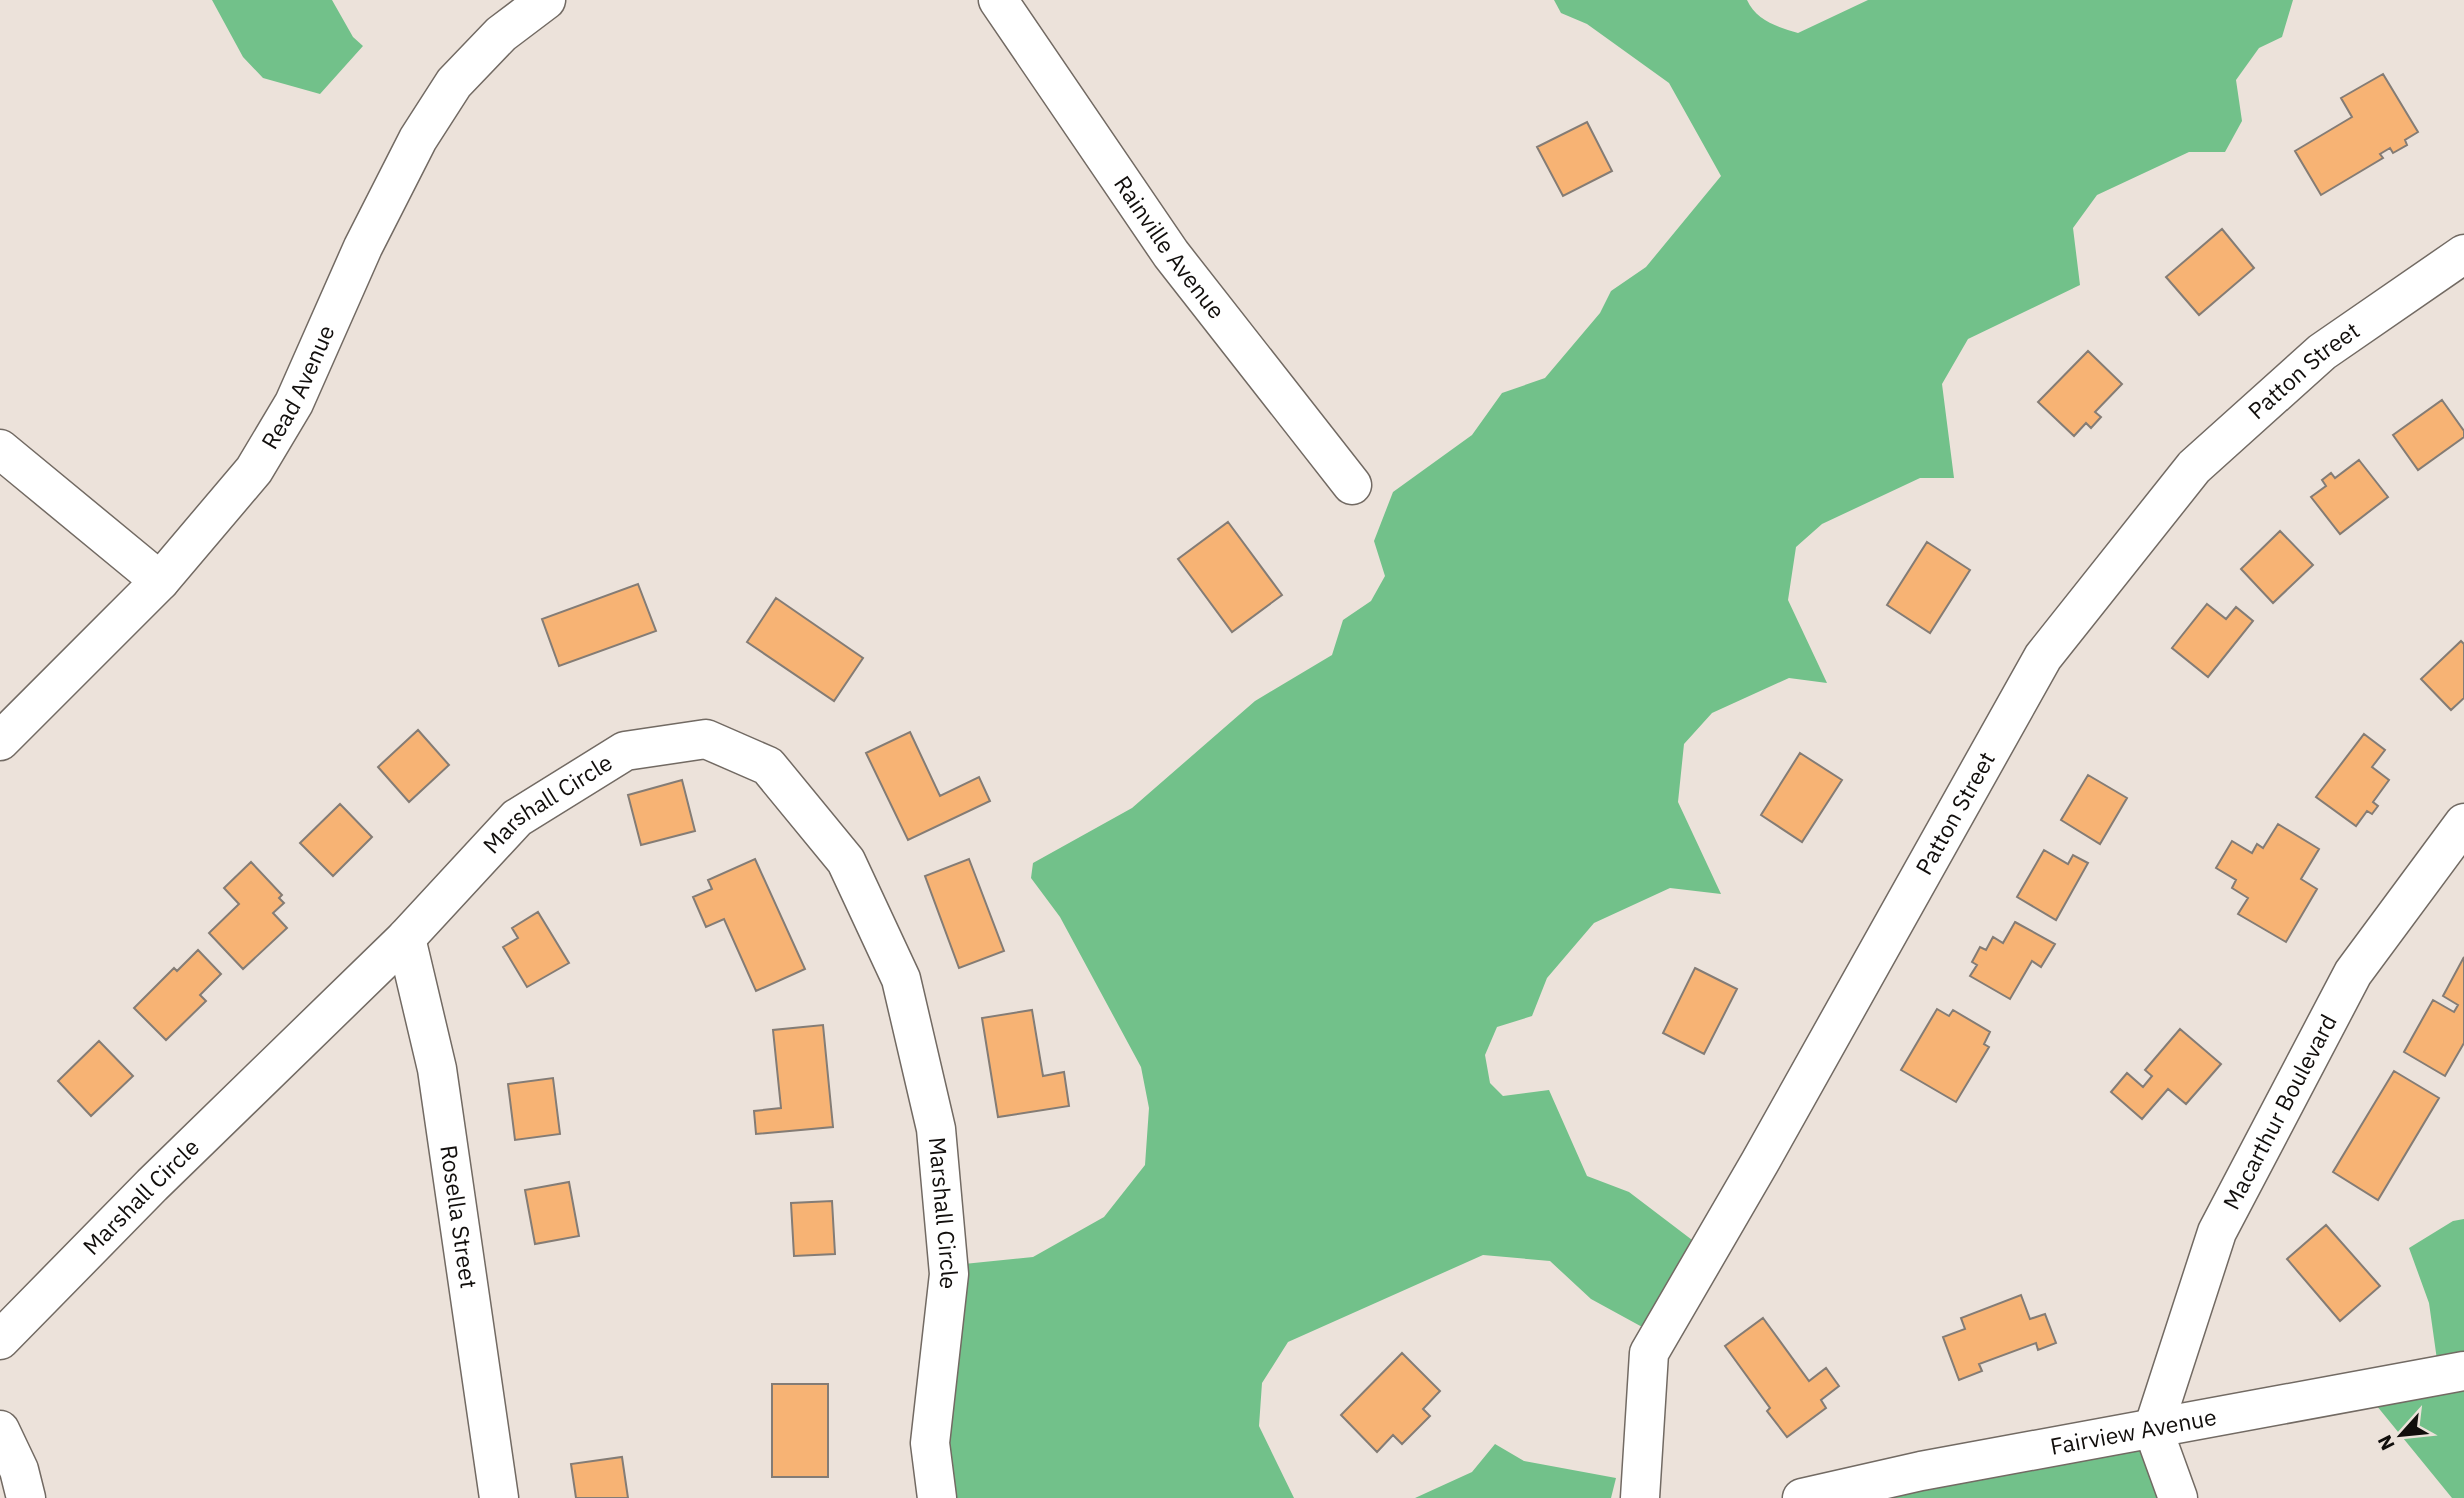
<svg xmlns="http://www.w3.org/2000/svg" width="2464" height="1498" font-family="'IBM Plex Sans',sans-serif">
	<rect width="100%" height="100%" fill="#ece2da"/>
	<!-- forest -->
	<path fill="#72c18a" d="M 212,0 L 332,0 L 353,37 L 363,46 L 320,94 L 263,78 L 243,57 Z
		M 1554,0 L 1747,0 C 1756,20 1777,27 1798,33 L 1868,0 L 2293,0 L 2282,37 L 2259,48 L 2236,80 L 2242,121 L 2225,152 L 2189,152 L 2097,195 L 2073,228 L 2080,285 L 1968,339 L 1942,384 L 1954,478 L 1920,478 L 1822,524 L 1796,547 L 1788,600 L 1827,683 L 1789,678 L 1712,713 L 1684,744 L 1678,802 L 1721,894 L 1670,888 L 1594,923 L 1547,978 L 1532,1016 L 1497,1027 L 1485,1055 L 1490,1083 L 1503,1096 L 1549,1090 L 1587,1176 L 1629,1192 L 1700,1246 L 1655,1334 L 1591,1299 L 1550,1261 L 1483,1255 L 1288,1342 L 1262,1383 L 1259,1426 L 1294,1498 L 932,1498 L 954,1265 L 1033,1257 L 1104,1217 L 1145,1165 L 1149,1108 L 1141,1067 L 1060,917 L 1031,878 L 1033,863 L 1132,808 L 1255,701 L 1332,655 L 1343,620 L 1371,601 L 1385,576 L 1374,541 L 1393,492 L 1472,435 L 1502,393 L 1545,378 L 1600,313 L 1611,291 L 1646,267 L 1721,176 L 1669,83 L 1587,24 L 1561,13 Z
		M 2464,1219 L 2464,1498 L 2452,1498 L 2372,1400 L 2438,1367 L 2429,1303 L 2409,1248 L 2453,1221 Z
		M 2143,1431 L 2163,1498 L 1804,1498 Z
		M 1495,1444 L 1524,1461 L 1616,1478 L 1611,1498 L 1415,1498 L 1472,1472 Z"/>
	<!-- building -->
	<path fill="#f7b374" stroke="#847c75" stroke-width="2" d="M 2383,74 L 2418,132 L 2405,140 L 2407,145 L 2393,153 L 2390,148 L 2380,154 L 2383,158 L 2321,195 L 2295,151 L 2352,117 L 2341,98 Z
		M 1587,122 L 1612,171 L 1563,196 L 1537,147 Z
		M 2222,229 L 2254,268 L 2199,315 L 2166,277 Z
		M 2088,351 L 2122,384 L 2095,412 L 2101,417 L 2091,428 L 2086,423 L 2074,436 L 2038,402 Z
		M 2442,400 L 2464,431 L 2464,437 L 2418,470 L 2393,435 Z
		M 2359,460 L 2388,497 L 2340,534 L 2311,497 L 2326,486 L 2322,480 L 2331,473 L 2335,478 Z
		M 1228,522 L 1282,595 L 1232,632 L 1178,559 Z
		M 2280,531 L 2313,565 L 2273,603 L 2241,569 Z
		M 1927,542 L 1970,570 L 1930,633 L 1887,605 Z
		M 638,584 L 656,631 L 559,666 L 542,619 Z
		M 776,598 L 863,658 L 834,701 L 747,642 Z
		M 2207,604 L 2226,619 L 2236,607 L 2253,621 L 2208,677 L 2172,648 Z
		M 2461,641 L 2464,644 L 2464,698 L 2451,710 L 2421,679 Z
		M 418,730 L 449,765 L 409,802 L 378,767 Z
		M 910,732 L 940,796 L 979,777 L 990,801 L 908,840 L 866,753 Z
		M 2364,734 L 2385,750 L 2372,767 L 2389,780 L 2373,802 L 2378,806 L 2372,814 L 2367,811 L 2356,826 L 2316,797 Z
		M 1800,753 L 1842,780 L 1802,842 L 1761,815 Z
		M 2088,775 L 2127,798 L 2100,844 L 2061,820 Z
		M 682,780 L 695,831 L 641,845 L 628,795 Z
		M 340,804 L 372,837 L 333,876 L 300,843 Z
		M 2278,824 L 2319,849 L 2301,879 L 2317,889 L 2286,942 L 2238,914 L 2248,898 L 2232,888 L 2236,880 L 2216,868 L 2232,841 L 2252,853 L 2257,844 L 2263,848 Z
		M 2044,850 L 2068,864 L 2073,855 L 2088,863 L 2056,920 L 2017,897 Z
		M 755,859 L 805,969 L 756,991 L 724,919 L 706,927 L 693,897 L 712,889 L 708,880 Z
		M 969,859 L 1004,951 L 959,968 L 925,876 Z
		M 251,862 L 282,895 L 279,898 L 284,903 L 273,913 L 287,928 L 243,969 L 209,933 L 239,904 L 224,888 Z
		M 538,912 L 569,963 L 527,987 L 503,947 L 518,938 L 512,928 Z
		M 2015,922 L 2055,944 L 2041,967 L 2032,961 L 2010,999 L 1970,976 L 1977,965 L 1972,962 L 1980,947 L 1986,950 L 1993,937 L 2003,943 Z
		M 198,950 L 221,974 L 200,995 L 206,1001 L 166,1040 L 134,1008 L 174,968 L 177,971 Z
		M 2464,957 L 2464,1043 L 2445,1076 L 2404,1052 L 2433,1000 L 2454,1012 L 2458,1005 L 2443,996 Z
		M 1695,968 L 1737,989 L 1704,1054 L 1663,1033 Z
		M 1937,1009 L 1949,1016 L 1953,1010 L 1990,1032 L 1984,1044 L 1989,1047 L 1956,1102 L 1901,1070 Z
		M 1032,1010 L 1043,1076 L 1064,1072 L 1069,1106 L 998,1117 L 982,1018 Z
		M 823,1025 L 833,1127 L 756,1134 L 754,1111 L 781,1108 L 773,1030 Z
		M 2180,1029 L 2221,1064 L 2186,1104 L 2168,1089 L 2142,1119 L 2111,1092 L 2127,1073 L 2143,1087 L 2152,1076 L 2145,1070 Z
		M 99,1041 L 133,1076 L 91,1116 L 58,1081 Z
		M 2394,1071 L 2439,1098 L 2378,1200 L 2333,1172 Z
		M 553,1078 L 560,1134 L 515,1140 L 508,1084 Z
		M 569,1182 L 579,1236 L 535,1244 L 525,1190 Z
		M 832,1201 L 835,1254 L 794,1256 L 791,1203 Z
		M 2326,1225 L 2380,1286 L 2340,1321 L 2287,1259 Z
		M 2021,1295 L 2030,1319 L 2045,1314 L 2056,1343 L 2038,1350 L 2036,1343 L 1979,1364 L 1982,1371 L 1959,1380 L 1943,1337 L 1965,1329 L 1961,1318 Z
		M 1763,1318 L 1809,1381 L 1826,1368 L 1839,1386 L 1821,1400 L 1826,1408 L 1787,1437 L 1767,1411 L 1770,1408 L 1725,1346 Z
		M 1402,1353 L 1440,1391 L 1423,1409 L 1430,1416 L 1402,1444 L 1393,1435 L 1377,1452 L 1341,1415 Z
		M 772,1384 L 828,1384 L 828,1477 L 772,1477 Z
		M 622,1457 L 628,1498 L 576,1498 L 571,1464 Z"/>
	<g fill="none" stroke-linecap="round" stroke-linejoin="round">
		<!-- minor casing -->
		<g stroke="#726a63" stroke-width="41">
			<g id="minor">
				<path id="s1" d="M 998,0 L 1171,254 L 1352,485"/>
				<path id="s2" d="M 406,938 L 437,1069 L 499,1498"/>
				<path id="s3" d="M 0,1340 L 152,1185 L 406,938 L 517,818 L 625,751 L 706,739 L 768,766 L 846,861 L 901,979 L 936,1129 L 949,1274 L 930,1443 L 937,1498"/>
				<path d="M 0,1430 L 19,1470 L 26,1498"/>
				<path id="s4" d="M 1640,1498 L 1649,1353 L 1760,1162 L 2043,657 L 2194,467 L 2322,352 L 2464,254"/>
				<path id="s5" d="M 2178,1498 L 2153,1429 L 2217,1232 L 2353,973 L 2464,823"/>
			</g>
		</g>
		<!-- tertiary casing -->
		<g stroke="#726a63" stroke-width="41">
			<g id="tertiary">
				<path d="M 0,449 L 160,581"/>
				<path id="s6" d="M 0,741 L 160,581 L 254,470 L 294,403 L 363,247 L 418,139 L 454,83 L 501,34 L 546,0"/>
			</g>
		</g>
		<!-- secondary casing -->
		<g stroke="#726a63" stroke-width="41">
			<g id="secondary">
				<path id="s7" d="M 1802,1498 L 1921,1471 L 2464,1371"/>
			</g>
		</g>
		<!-- minor -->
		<use href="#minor" stroke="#fff" stroke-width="38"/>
		<!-- tertiary -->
		<use href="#tertiary" stroke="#fff" stroke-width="38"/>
		<!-- secondary -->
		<use href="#secondary" stroke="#fff" stroke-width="38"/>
	</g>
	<g text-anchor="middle" stroke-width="7" stroke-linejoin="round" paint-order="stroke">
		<!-- street labels -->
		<g font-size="23" fill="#110e0c" stroke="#ece2da">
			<text dy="8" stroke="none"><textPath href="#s1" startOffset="301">Rainville Avenue</textPath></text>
			<text dy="8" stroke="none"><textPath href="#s4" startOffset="1334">Patton Street</textPath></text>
			<text dy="8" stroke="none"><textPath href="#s6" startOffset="466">Read Avenue</textPath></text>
			<text dy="8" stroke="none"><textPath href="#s3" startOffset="768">Marshall Circle</textPath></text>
			<text dy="8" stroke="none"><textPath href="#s4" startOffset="766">Patton Street</textPath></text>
			<text dy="8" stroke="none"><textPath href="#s5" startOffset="416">Macarthur Boulevard</textPath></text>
			<text dy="8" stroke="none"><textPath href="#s3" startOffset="201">Marshall Circle</textPath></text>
			<text dy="8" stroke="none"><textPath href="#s3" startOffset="1503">Marshall Circle</textPath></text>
			<text dy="8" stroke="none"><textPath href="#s2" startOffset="284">Rosella Street</textPath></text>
			<text dy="8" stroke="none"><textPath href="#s7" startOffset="338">Fairview Avenue</textPath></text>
		</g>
	</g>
	<!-- north arrow -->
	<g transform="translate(2401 1435) rotate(243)" stroke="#ece2da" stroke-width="5" paint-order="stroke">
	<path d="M0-5L12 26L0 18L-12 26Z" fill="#110e0c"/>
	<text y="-10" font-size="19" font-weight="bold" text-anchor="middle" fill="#110e0c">N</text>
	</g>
</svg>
